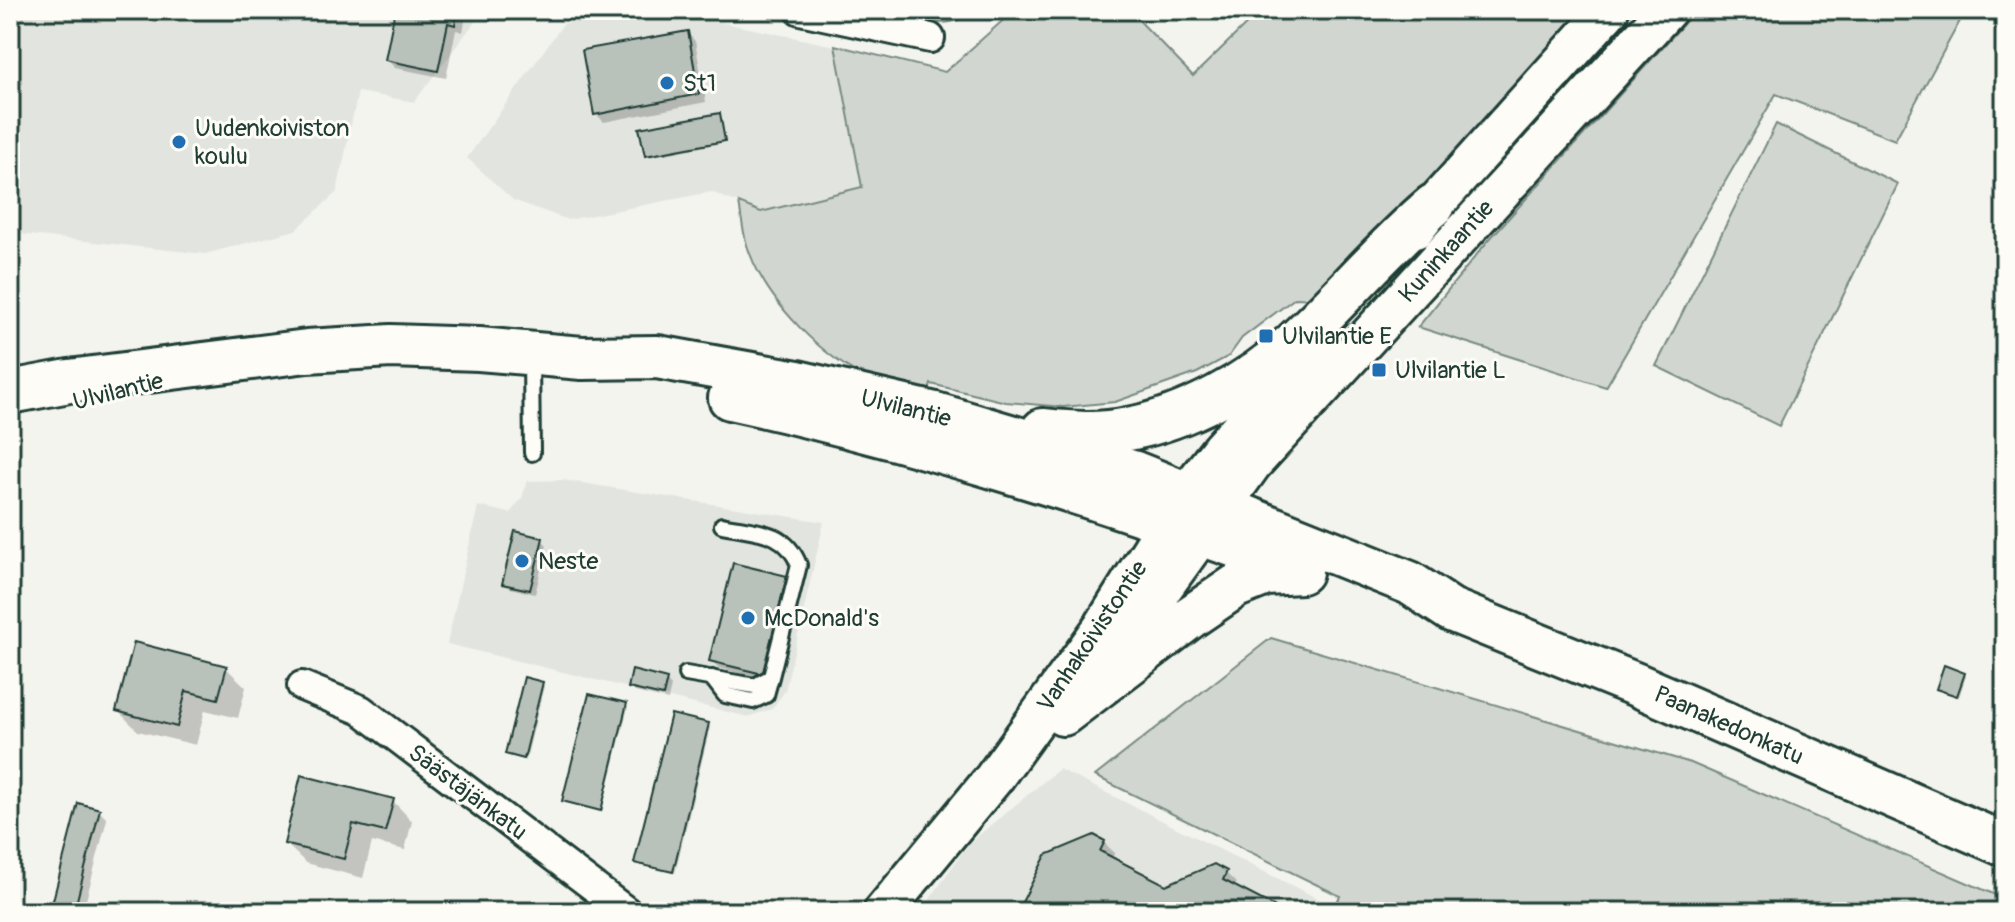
<svg xmlns="http://www.w3.org/2000/svg" width="2015" height="922" font-family="Pangolin,sans-serif">
	<rect width="100%" height="100%" fill="#f4f4ef"/>
	<filter id="ink" filterUnits="userSpaceOnUse"><feTurbulence type="fractalNoise" baseFrequency=".0125" numOctaves="2"/><feDisplacementMap in="SourceGraphic" scale="16" xChannelSelector="R" yChannelSelector="G"/><feConvolveMatrix kernelMatrix="1 2 1 2 8 2 1 2 1" color-interpolation-filters="sRGB"/></filter>
	<g filter="url(#ink)">
		<!-- built -->
		<path fill="#e2e5df" d="M 10,10 L 484,10 L 414,102 L 358,92 L 337,192 L 296,230 L 205,254 L 10,233 Z
			M 612,10 L 663,10 L 835,46 L 862,187 L 760,212 L 711,192 L 568,220 L 513,200 L 467,158 L 563,24 Z
			M 563,480 L 824,522 L 785,691 L 772,709 L 748,717 L 447,644 L 478,506 L 510,513 L 522,498 L 527,481 Z
			M 1059,769 L 1331,905 L 1328,912 L 921,912 L 968,844 Z"/>
		<!-- green -->
		<path fill="#d1d6d1" stroke="#788a82" stroke-width="2" d="M 871,10 L 973,10 C 948,36 902,16 871,10 Z
			M 1052,10 L 1129,10 L 1193,76 L 1261,10 L 1587,10 L 1349,273 L 1316,299 L 1295,298 L 1242,338 L 1229,356 L 1197,373 L 1115,402 L 1063,407 L 1006,402 L 931,384 L 928,394 C 911,390 891,388 874,381 C 825,361 767,302 749,251 C 743,236 742,219 739,203 L 761,212 L 862,187 L 835,45 L 945,72 L 1010,14 C 1026,19 1040,24 1052,10 Z
			M 1696,10 L 1966,10 L 1895,140 L 1776,94 L 1606,387 L 1418,327 L 1487,242 Z
			M 1776,124 L 1898,184 L 1779,426 L 1656,366 Z
			M 1271,638 L 1691,763 L 2005,899 L 2005,912 L 1332,912 L 1340,896 L 1095,776 Z"/>
		<!-- shadow -->
		<path fill="#0003" d="M 397,10 L 467,10 L 463,32 L 456,30 L 446,78 L 395,68 L 387,60 Z
			M 687,33 L 695,41 L 706,102 L 604,122 L 596,114 Z
			M 719,115 L 726,142 L 649,157 L 647,155 Z
			M 542,540 L 547,545 L 535,594 L 510,588 L 504,583 Z
			M 786,578 L 794,586 L 771,681 L 719,668 L 711,660 Z
			M 226,668 L 246,687 L 238,718 L 205,710 L 196,745 L 138,731 L 118,711 Z
			M 1964,674 L 1966,676 L 1959,697 L 1938,688 Z
			M 666,680 L 671,686 L 668,700 L 635,692 L 630,687 Z
			M 542,684 L 544,686 L 526,760 L 509,756 L 507,754 Z
			M 626,705 L 628,707 L 602,811 L 567,803 L 565,801 Z
			M 708,725 L 710,727 L 675,873 L 638,864 Z
			M 393,801 L 412,821 L 405,850 L 372,842 L 363,878 L 306,863 L 286,844 Z
			M 99,811 L 107,819 L 83,912 L 52,912 Z
			M 1104,843 L 1115,853 L 1111,859 L 1166,887 L 1226,873 L 1236,883 L 1234,888 L 1280,912 L 1019,912 Z"/>
		<!-- building -->
		<path fill="#b9c1bb" stroke="#1f3d34" stroke-width="2" d="M 395,10 L 458,10 L 455,25 L 448,23 L 438,71 L 385,60 Z
			M 688,31 L 699,94 L 594,115 L 582,50 Z
			M 2005,36 L 2005,59 L 1996,55 Z
			M 720,113 L 725,141 L 645,156 L 639,128 Z
			M 515,531 L 543,538 L 530,590 L 502,584 Z
			M 733,563 L 787,576 L 763,674 L 709,661 Z
			M 134,642 L 227,666 L 218,699 L 186,691 L 177,727 L 116,711 Z
			M 1944,665 L 1965,673 L 1957,696 L 1936,689 Z
			M 632,670 L 667,679 L 663,696 L 628,688 Z
			M 524,677 L 543,682 L 524,759 L 505,754 Z
			M 589,694 L 627,703 L 601,811 L 562,801 Z
			M 671,714 L 709,723 L 673,872 L 634,863 Z
			M 301,775 L 394,799 L 385,832 L 353,824 L 344,859 L 284,844 Z
			M 78,803 L 100,809 L 74,912 L 50,912 Z
			M 1094,835 L 1105,841 L 1100,851 L 1166,885 L 1214,864 L 1227,871 L 1223,880 L 1285,912 L 1017,912 L 1046,855 Z
			M 450,905 L 478,912 L 448,912 Z"/>
		<g fill="none" stroke-linecap="round" stroke-linejoin="round">
			<!-- lane casing -->
			<g stroke="#1f3d34" stroke-width="20">
				<path id="lane" d="M 531,358 L 532,453
					M 686,674 L 755,686 L 771,677 L 799,565 C 785,529 755,532 722,525
					M 712,678 L 725,695 L 753,701 L 766,695 L 771,677"/>
			</g>
			<!-- street casing -->
			<g stroke="#1f3d34" stroke-width="34">
				<path id="street" d="M 800,10 L 930,38
					M 302,686 L 361,710 L 627,912"/>
			</g>
			<!-- secondary casing -->
			<g stroke="#1f3d34" stroke-width="44">
				<path id="secondary" d="M 1415,229 L 1433,206 L 1609,10
					M 1101,666 L 1149,607 L 1252,464 L 1667,10
					M 883,912 L 994,778 L 1101,630 L 1187,493 L 1221,449 L 1320,340"/>
			</g>
			<!-- primary casing -->
			<g stroke="#1f3d34" stroke-width="48">
				<path id="primary" d="M 10,392 L 69,381 L 307,351 L 391,346 L 479,349 L 582,358 L 657,357 L 797,382 L 935,414 L 1135,473 L 1410,583 L 1451,610 L 1637,685 L 2005,845
					M 730,398 C 923,440 1112,502 1298,568
					M 1043,430 C 1071,433 1100,435 1128,429 C 1185,419 1252,382 1294,343 C 1342,299 1383,248 1433,206
					M 1063,714 L 1189,618 L 1236,586 L 1266,574 L 1301,572"/>
			</g>
			<!-- lane -->
			<use href="#lane" stroke="#fdfcf7" stroke-width="14"/>
			<!-- street -->
			<use href="#street" stroke="#fdfcf7" stroke-width="28"/>
			<!-- secondary -->
			<use href="#secondary" stroke="#fdfcf7" stroke-width="38"/>
			<!-- primary -->
			<use href="#primary" stroke="#fdfcf7" stroke-width="42"/>
		</g>
	</g>
	<!-- markers -->
	<g fill="#1f6fb2" stroke="#fdfcf7" stroke-width="3">
		<circle cx="667" cy="83" r="8"/>
		<circle cx="179" cy="142" r="8"/>
		<rect x="1258" y="328" width="16" height="16" rx="4"/>
		<rect x="1371" y="362" width="16" height="16" rx="4"/>
		<circle cx="522" cy="561" r="8"/>
		<circle cx="748" cy="618" r="8"/>
	</g>
	<g text-anchor="middle" stroke-width="6" stroke-linejoin="round" paint-order="stroke">
		<!-- poi labels -->
		<g font-size="24" fill="#1f3d34" stroke="#fdfcf7" text-anchor="start">
			<text x="683" y="91">St1</text>
			<text x="195" y="136">Uudenkoiviston<tspan x="195" dy="28">koulu</tspan></text>
			<text x="1282" y="344">Ulvilantie E</text>
			<text x="1395" y="378">Ulvilantie L</text>
			<text x="538" y="569">Neste</text>
			<text x="764" y="626">McDonald's</text>
		</g>
		<!-- street labels -->
		<g font-size="24" fill="#1f3d34" stroke="#fdfcf7">
			<text transform="translate(1446 251) rotate(-48)" y="8">Kuninkaantie</text>
			<text transform="translate(118 391) rotate(-14)" y="8">Ulvilantie</text>
			<text transform="translate(906 408) rotate(14)" y="8">Ulvilantie</text>
			<text transform="translate(1092 636) rotate(-56)" y="8">Vanhakoivistontie</text>
			<text transform="translate(1729 725) rotate(24)" y="8">Paanakedonkatu</text>
			<text transform="translate(468 792) rotate(37)" y="8">Säästäjänkatu</text>
		</g>
	</g>
	<!-- margin -->
	<rect width="2015" height="922" fill="none" stroke="#fdfcf7" stroke-width="40"/>
	<rect x="20" y="20" width="1975" height="882" fill="none" stroke="#1f3d34" stroke-width="3" filter="url(#ink)"/>
</svg>
